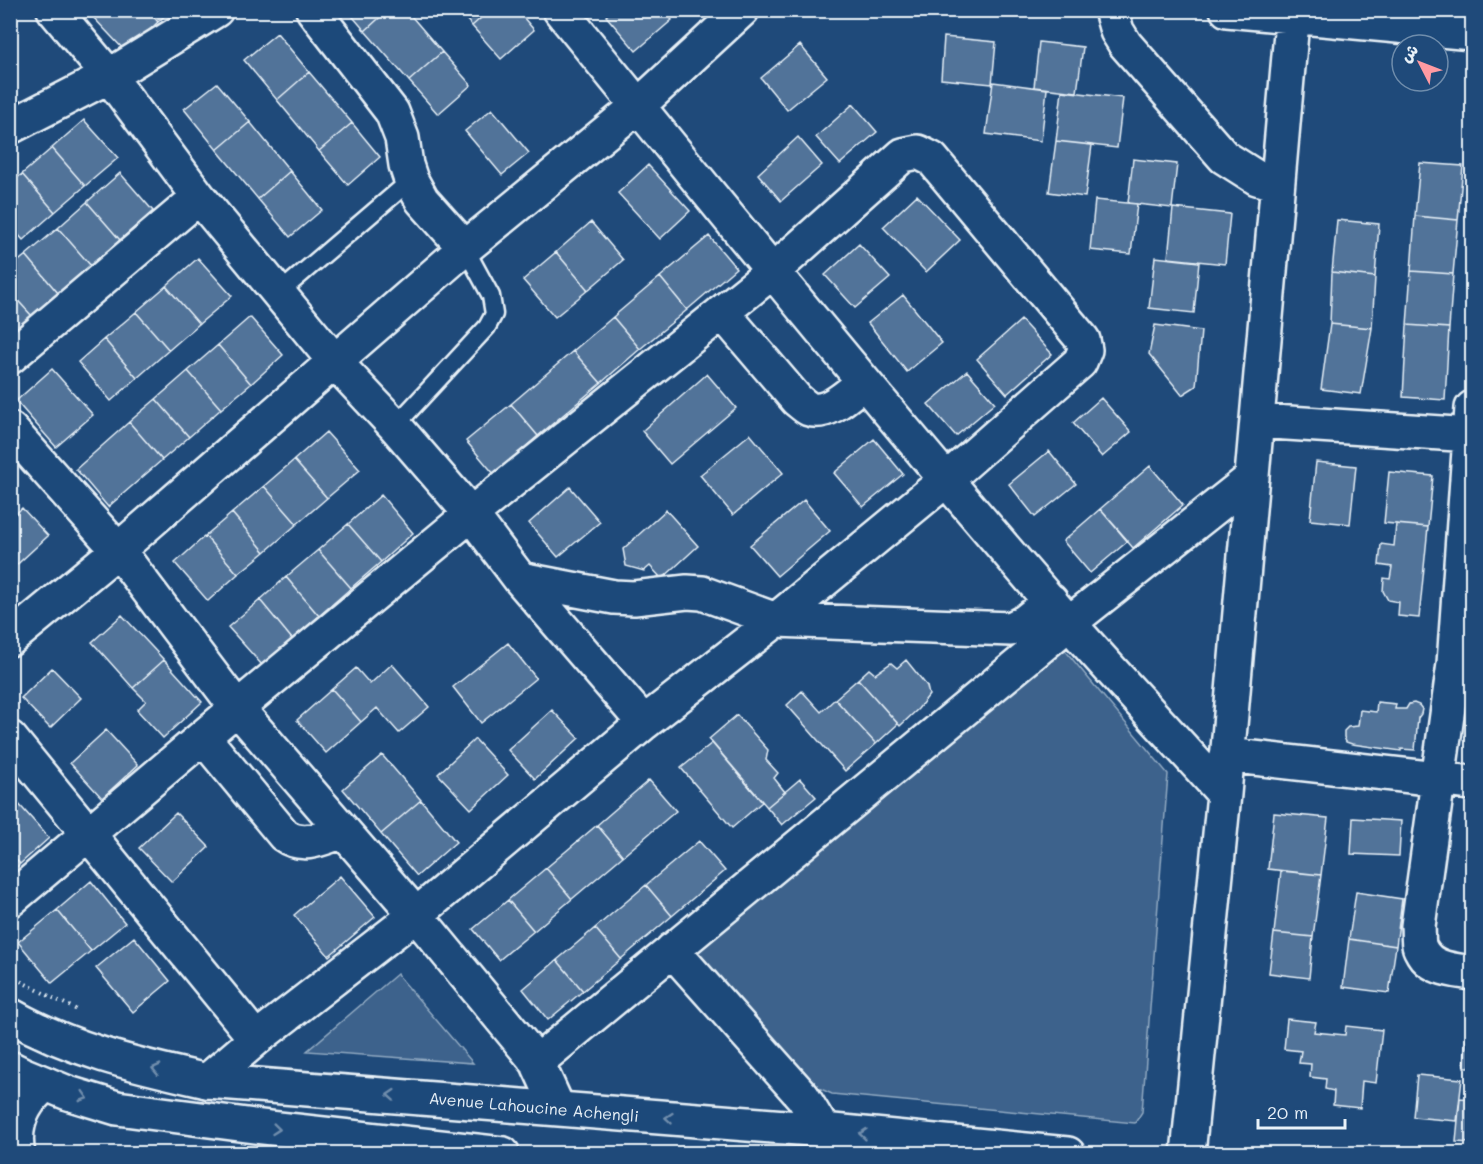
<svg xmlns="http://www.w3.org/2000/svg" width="1483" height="1164" font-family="Mali,'Playpen Sans Arabic',sans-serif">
	<rect width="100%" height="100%" fill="#1f4a7a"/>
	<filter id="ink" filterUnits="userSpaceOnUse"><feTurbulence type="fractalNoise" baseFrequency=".0167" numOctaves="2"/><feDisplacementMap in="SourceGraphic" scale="12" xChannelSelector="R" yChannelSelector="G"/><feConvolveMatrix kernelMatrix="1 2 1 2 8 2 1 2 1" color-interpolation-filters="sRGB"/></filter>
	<g filter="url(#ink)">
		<!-- green -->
		<path fill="#3c628c" stroke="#92aac2" stroke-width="1.5" d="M 1059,643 L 1168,774 L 1142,1112 L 1135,1123 L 832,1094 L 812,1085 L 777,1054 L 696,949 Z
			M 397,974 L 473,1063 L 307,1051 Z"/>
		<!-- building -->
		<path fill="#517399" stroke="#e8f1f8" stroke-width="1.5" d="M 100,10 L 148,10 L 158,22 L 126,52 L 93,17 Z
			M 148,10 L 171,10 L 158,22 Z
			M 347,10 L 388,10 L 365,31 Z
			M 388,10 L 406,10 L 442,52 L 409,81 L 365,31 Z
			M 458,10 L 490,10 L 472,26 Z
			M 490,10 L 517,10 L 534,30 L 501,59 L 472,26 Z
			M 612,10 L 664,10 L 672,20 L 636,51 L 606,16 Z
			M 277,33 L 309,72 L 277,100 L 244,60 Z
			M 944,37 L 996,42 L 992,84 L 941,79 Z
			M 1039,42 L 1083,47 L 1077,92 L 1034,87 Z
			M 800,45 L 827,77 L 787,110 L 761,78 Z
			M 442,52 L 471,85 L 438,114 L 409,81 Z
			M 309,72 L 352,123 L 319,151 L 277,100 Z
			M 993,82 L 1047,89 L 1041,141 L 986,134 Z
			M 217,83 L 250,122 L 217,150 L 184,109 Z
			M 1062,91 L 1123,98 L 1117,148 L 1056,141 Z
			M 853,104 L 877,132 L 840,164 L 816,137 Z
			M 492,109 L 529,153 L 502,175 L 465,131 Z
			M 84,120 L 118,158 L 85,186 L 52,148 Z
			M 250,122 L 290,171 L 258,199 L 217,150 Z
			M 352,123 L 380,157 L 348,185 L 319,151 Z
			M 798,137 L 822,165 L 781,201 L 758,174 Z
			M 1056,141 L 1092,145 L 1085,197 L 1049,192 Z
			M 52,148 L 85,186 L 55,212 L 22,174 Z
			M 1133,159 L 1177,164 L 1172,208 L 1128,203 Z
			M 1420,163 L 1463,166 L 1458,220 L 1415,216 Z
			M 648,165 L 690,211 L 660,239 L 618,193 Z
			M 290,171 L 322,210 L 290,237 L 258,199 Z
			M 120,173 L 153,211 L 120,240 L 87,202 Z
			M 22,174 L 55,212 L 23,240 L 10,225 L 10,184 Z
			M 917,195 L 960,240 L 926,272 L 883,227 Z
			M 1095,200 L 1137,204 L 1131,254 L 1090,250 Z
			M 87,202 L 120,240 L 91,266 L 58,228 Z
			M 1173,208 L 1230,214 L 1225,264 L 1168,258 Z
			M 1415,216 L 1458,220 L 1453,274 L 1411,271 Z
			M 1337,220 L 1379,224 L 1375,277 L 1332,272 Z
			M 591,222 L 623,260 L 588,290 L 556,252 Z
			M 58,228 L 91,266 L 58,293 L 26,255 Z
			M 709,236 L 736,268 L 687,310 L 660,277 Z
			M 859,244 L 890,278 L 855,308 L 825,275 Z
			M 556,252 L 588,290 L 555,317 L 523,280 Z
			M 26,255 L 58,293 L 32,316 L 10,292 L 10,268 Z
			M 1155,257 L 1199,262 L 1194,313 L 1149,308 Z
			M 198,258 L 232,296 L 199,324 L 166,286 Z
			M 1411,271 L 1453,274 L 1449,328 L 1407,325 Z
			M 1332,272 L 1375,277 L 1372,328 L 1330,324 Z
			M 660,277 L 687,310 L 640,349 L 613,317 Z
			M 166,286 L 199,324 L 169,350 L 136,312 Z
			M 10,292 L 32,316 L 10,335 Z
			M 903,295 L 942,343 L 907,372 L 868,323 Z
			M 136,312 L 169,350 L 137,378 L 104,339 Z
			M 250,317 L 283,355 L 251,384 L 218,345 Z
			M 613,317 L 640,349 L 601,383 L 573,351 Z
			M 1021,320 L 1052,354 L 1007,394 L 977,359 Z
			M 1330,324 L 1372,328 L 1361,394 L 1321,389 Z
			M 1155,325 L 1201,331 L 1196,386 L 1182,395 L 1149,354 Z
			M 1407,325 L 1449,328 L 1445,400 L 1403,397 Z
			M 104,339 L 137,378 L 111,401 L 78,362 Z
			M 218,345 L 251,384 L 221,409 L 188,371 Z
			M 573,351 L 601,383 L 538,436 L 511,404 Z
			M 52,369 L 93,415 L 56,447 L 16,401 Z
			M 188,371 L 221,409 L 189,437 L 156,399 Z
			M 967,371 L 995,403 L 956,436 L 928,404 Z
			M 707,374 L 736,408 L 670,464 L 642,431 Z
			M 1101,398 L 1131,432 L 1102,457 L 1073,423 Z
			M 156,399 L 189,437 L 162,460 L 129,422 Z
			M 511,404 L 538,436 L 494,474 L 466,441 Z
			M 129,422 L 162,460 L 108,507 L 76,469 Z
			M 326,432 L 360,470 L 327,498 L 294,460 Z
			M 750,434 L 783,473 L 733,515 L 700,475 Z
			M 874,439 L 903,474 L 863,507 L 834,473 Z
			M 1049,451 L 1076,484 L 1035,517 L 1009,484 Z
			M 294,460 L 327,498 L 297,524 L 264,486 Z
			M 1316,462 L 1356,466 L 1350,524 L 1310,520 Z
			M 1150,466 L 1183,505 L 1133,548 L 1100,509 Z
			M 1389,472 L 1433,476 L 1428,527 L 1384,523 Z
			M 264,486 L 297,524 L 265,552 L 232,513 Z
			M 570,487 L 600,522 L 558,557 L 529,523 Z
			M 381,495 L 413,533 L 381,562 L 348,524 Z
			M 804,500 L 830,531 L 777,576 L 750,545 Z
			M 22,508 L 48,536 L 10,571 L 10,519 Z
			M 1100,509 L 1128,541 L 1090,573 L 1063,541 Z
			M 666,510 L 698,546 L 662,579 L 650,566 L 644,571 L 626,566 L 623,549 Z
			M 232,513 L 265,552 L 238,574 L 205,536 Z
			M 348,524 L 381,562 L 351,588 L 318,550 Z
			M 1396,524 L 1428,527 L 1419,618 L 1398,616 L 1399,602 L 1388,600 L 1383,591 L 1384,578 L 1390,579 L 1392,567 L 1379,565 L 1381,544 L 1394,546 Z
			M 205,536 L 238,574 L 208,601 L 175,563 Z
			M 318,550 L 351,588 L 319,616 L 286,577 Z
			M 286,577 L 319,616 L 292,639 L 260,600 Z
			M 260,600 L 292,639 L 262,665 L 228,627 Z
			M 122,615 L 164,660 L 133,688 L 92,642 Z
			M 508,643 L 536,678 L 481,723 L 453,687 Z
			M 164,660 L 202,702 L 163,738 L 137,710 L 146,701 L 133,688 Z
			M 906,660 L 927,686 L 929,695 L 918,709 L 900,726 L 858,679 L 869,669 L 875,674 L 891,663 L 897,668 Z
			M 392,664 L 429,707 L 399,733 L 377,708 L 361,722 L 332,689 L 356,668 L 370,684 Z
			M 52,668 L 81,698 L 50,728 L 21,698 Z
			M 858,679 L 898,724 L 876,744 L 835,699 Z
			M 332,689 L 361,722 L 326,753 L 297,720 Z
			M 802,691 L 821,712 L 835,699 L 876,744 L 845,771 L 787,705 Z
			M 1377,702 L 1396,704 L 1395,709 L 1406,709 L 1409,704 L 1414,703 L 1419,705 L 1422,709 L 1421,714 L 1418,718 L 1415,750 L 1401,749 L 1401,751 L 1352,744 L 1346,742 L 1344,737 L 1344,731 L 1348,727 L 1358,726 L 1360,710 L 1376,712 Z
			M 552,710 L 579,738 L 535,779 L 508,750 Z
			M 737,715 L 768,750 L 766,760 L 778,773 L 774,778 L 785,792 L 767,807 L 709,739 Z
			M 106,730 L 138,765 L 102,798 L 70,763 Z
			M 475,739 L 508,775 L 471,809 L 438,774 Z
			M 712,743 L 762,802 L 732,828 L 681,768 Z
			M 382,755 L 421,800 L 381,834 L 343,789 Z
			M 800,779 L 816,797 L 782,825 L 767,807 Z
			M 649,780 L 676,811 L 623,856 L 597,825 Z
			M 421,800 L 456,842 L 417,876 L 381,834 Z
			M 16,801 L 49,838 L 20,864 L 10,853 L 10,806 Z
			M 176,813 L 209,847 L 172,882 L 139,848 Z
			M 1274,813 L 1328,818 L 1321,875 L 1268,869 Z
			M 1353,818 L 1401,821 L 1399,856 L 1351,854 Z
			M 597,825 L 623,856 L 572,899 L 546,868 Z
			M 699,841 L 725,871 L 672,916 L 646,885 Z
			M 10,853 L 20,864 L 10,873 Z
			M 546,868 L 572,899 L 534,931 L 508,900 Z
			M 1281,871 L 1321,875 L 1313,937 L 1274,933 Z
			M 340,876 L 375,917 L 329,956 L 294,915 Z
			M 91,881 L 125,923 L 91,951 L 57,910 Z
			M 646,885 L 672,916 L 621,959 L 595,928 Z
			M 1356,892 L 1402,899 L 1396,946 L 1349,939 Z
			M 508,900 L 534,931 L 499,960 L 473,929 Z
			M 57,910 L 91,951 L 52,983 L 18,942 Z
			M 1472,911 L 1472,944 L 1470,943 Z
			M 595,928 L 621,959 L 583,991 L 557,960 Z
			M 1274,933 L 1313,937 L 1309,978 L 1269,973 Z
			M 134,937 L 170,981 L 133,1012 L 96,968 Z
			M 1349,939 L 1396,946 L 1389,993 L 1343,987 Z
			M 557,960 L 583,991 L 548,1020 L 523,989 Z
			M 1287,1019 L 1316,1022 L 1314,1032 L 1345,1035 L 1346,1026 L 1382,1030 L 1376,1083 L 1362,1081 L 1360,1108 L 1333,1105 L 1334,1091 L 1325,1089 L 1326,1079 L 1310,1077 L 1311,1064 L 1299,1063 L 1301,1051 L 1284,1049 Z
			M 1468,1019 L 1472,1020 L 1472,1067 L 1464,1067 Z
			M 1417,1075 L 1462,1079 L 1457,1121 L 1413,1117 Z
			M 1460,1098 L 1472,1099 L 1472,1143 L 1456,1142 Z"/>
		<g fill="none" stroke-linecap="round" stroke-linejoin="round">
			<!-- service casing -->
			<g stroke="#e8f1f8" stroke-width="21">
				<path id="service" d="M 279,293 L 411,180
					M 395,426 L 487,327 L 494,314 L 491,296 L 465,248"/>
			</g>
			<!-- minor casing -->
			<g stroke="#e8f1f8" stroke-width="38">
				<path id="minor" d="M 54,10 L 109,76 L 199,197 L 336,363 L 395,426 L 471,514 L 520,579 L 644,723
					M 313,10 L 392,112 L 402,138 L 406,165 L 411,180 L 422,200 L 465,248
					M 560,10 C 727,216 894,422 1068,622 C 1119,680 1172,736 1224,794
					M 1111,10 L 1117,31 L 1125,44 L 1224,157 L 1257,178 L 1276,184
					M 1227,10 L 1472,33
					M 10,127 L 109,76 L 216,10
					M 722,312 L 797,400 C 801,403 805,407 809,409 C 829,416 850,392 864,382
					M 10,357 L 199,197
					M 1472,408 L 1454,664 L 1418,926 C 1419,933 1417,944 1421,950 C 1430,969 1454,970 1472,973
					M 1257,421 L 1472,435
					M 10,429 L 118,550 L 237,708 L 416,915 L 537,1062 L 558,1108
					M 520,579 L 614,597 L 634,598 L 687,592 L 702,593 L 776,620 L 1011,629 L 1026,621 L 1051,601
					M 10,639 L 118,550 L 465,248 L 638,106 L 742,10
					M 203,737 L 284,835 C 303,849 323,838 343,831
					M 10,738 L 256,1039
					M 1227,755 L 1472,783
					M 10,900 L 237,708 L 471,514 L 772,272 L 903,155 L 918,152 L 932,159 L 1083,340 L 1085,350 L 1080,362 L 946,480 L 776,620 L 644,723 L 416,915 L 256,1039 L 207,1081
					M 672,950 L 803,1097 L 823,1130
					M 537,1062 L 1069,623 L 1252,478
					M 18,1154 C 12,1125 24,1101 46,1084
					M 1188,1154 L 1224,794 L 1293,10"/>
			</g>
			<!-- tertiary casing -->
			<g stroke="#e8f1f8" stroke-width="38">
				<path id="tertiary" d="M 10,1015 C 73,1051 137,1065 207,1081 L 823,1130 L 1068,1154
					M 10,1068 L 22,1074 L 68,1093 L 117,1108 L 262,1127 L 503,1154"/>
			</g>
			<!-- path -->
			<path stroke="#e8f1f8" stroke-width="4" stroke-dasharray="1.5 4.5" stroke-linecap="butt" d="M 10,976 L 77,1010"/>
			<!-- service -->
			<use href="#service" stroke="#1f4a7a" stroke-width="16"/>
			<!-- minor -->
			<use href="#minor" stroke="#1f4a7a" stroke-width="33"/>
			<!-- tertiary -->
			<use href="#tertiary" stroke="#1f4a7a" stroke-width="33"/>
		</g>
		<!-- one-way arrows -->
		<defs><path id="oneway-chevron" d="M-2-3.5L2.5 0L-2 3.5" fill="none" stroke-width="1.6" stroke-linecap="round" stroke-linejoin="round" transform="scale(1.5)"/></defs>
		<g stroke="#6f8dac">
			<use href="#oneway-chevron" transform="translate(156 1069) rotate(-167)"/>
			<use href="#oneway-chevron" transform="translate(391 1095) rotate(-176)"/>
			<use href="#oneway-chevron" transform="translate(84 1097) rotate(17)"/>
			<use href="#oneway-chevron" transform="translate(669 1118) rotate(-175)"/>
			<use href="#oneway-chevron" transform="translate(276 1129) rotate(6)"/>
			<use href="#oneway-chevron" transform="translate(863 1134) rotate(-175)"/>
		</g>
	</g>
	<g text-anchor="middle" stroke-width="4.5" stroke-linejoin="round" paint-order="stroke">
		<!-- street labels -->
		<g font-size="16" fill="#e8f1f8" stroke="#1f4a7a">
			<text transform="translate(534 1107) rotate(5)" y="6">Avenue Lahoucine Achengli</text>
		</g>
	</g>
	<!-- margin -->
	<rect width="1483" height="1164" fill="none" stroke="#1f4a7a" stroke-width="36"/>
	<rect x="18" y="18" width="1447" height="1128" fill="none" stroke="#e8f1f8" stroke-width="2" filter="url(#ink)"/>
	<!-- north arrow -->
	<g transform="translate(1420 63) rotate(312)"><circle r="28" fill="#1f4a7a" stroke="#6f8dac" stroke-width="1.5"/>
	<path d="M0-4.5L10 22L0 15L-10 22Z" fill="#ff9aa2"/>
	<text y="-9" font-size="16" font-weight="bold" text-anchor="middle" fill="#e8f1f8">ش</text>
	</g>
	<!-- scale -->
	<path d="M1258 1119v9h87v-9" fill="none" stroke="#e8f1f8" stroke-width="3"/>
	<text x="1267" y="1119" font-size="18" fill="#e8f1f8" stroke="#1f4a7a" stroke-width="4.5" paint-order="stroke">20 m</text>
</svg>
